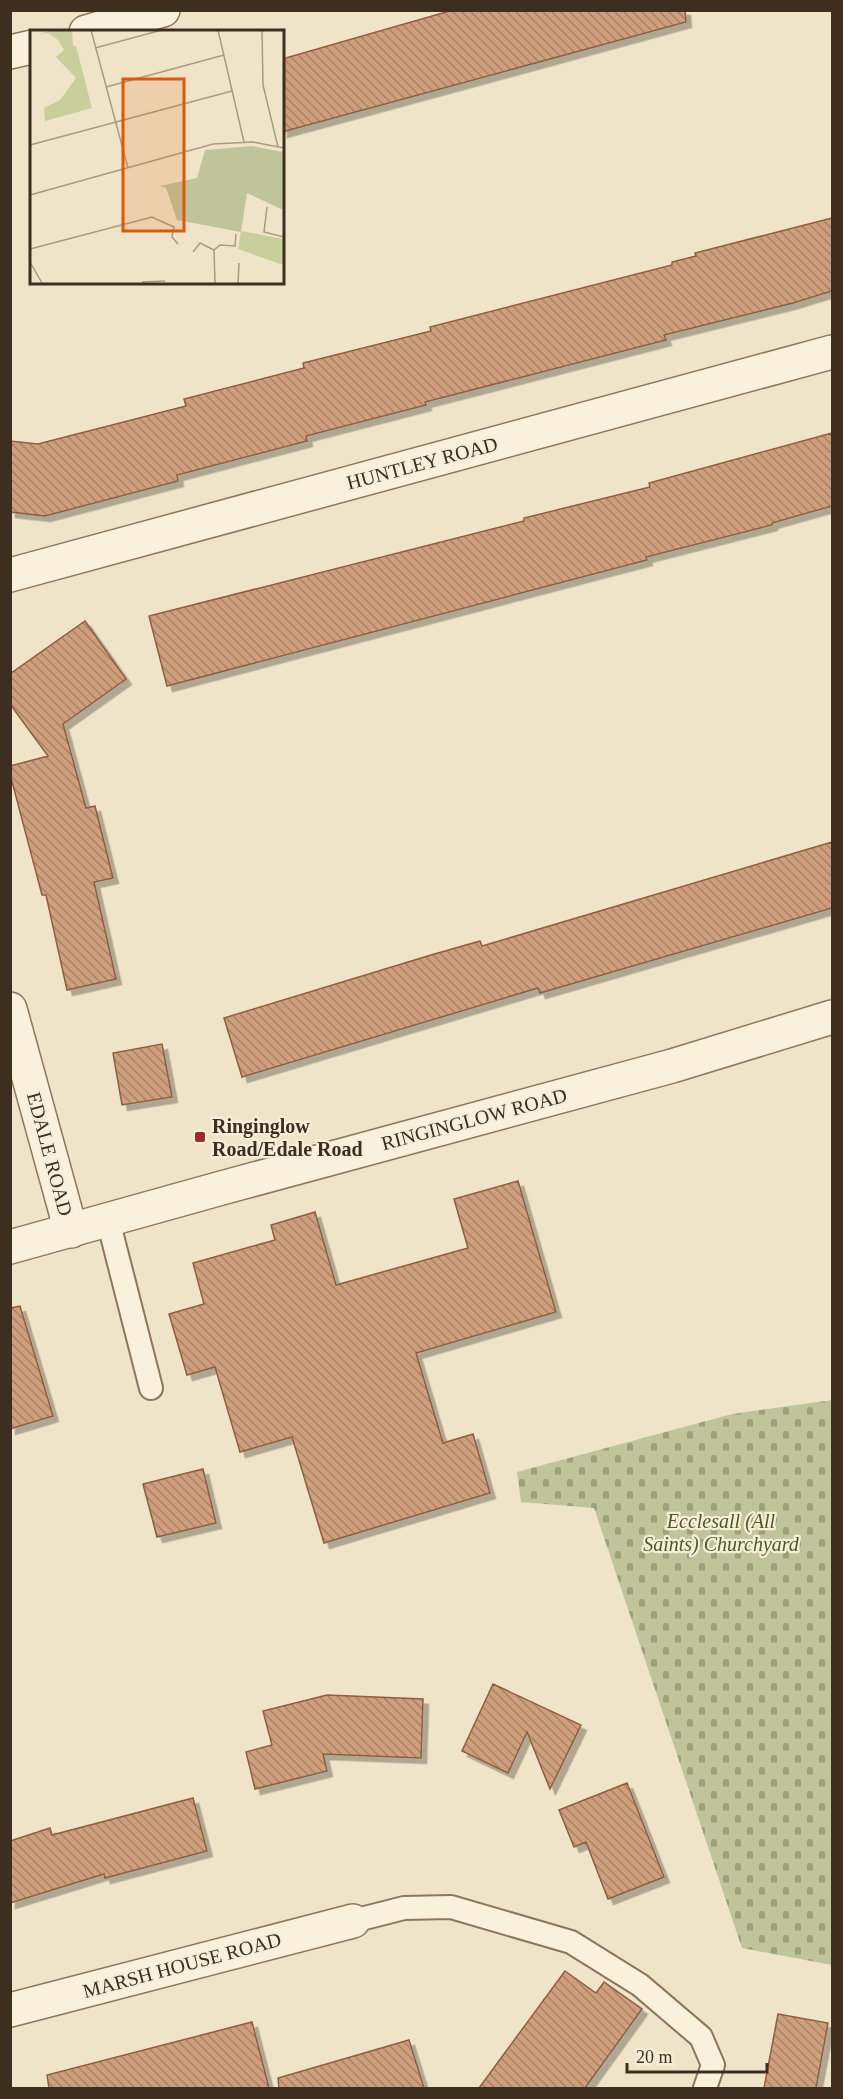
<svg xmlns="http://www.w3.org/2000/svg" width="843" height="2099" font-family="Georgia,serif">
	<defs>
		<pattern id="cemetery-stones" width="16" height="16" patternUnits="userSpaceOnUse" patternTransform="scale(1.5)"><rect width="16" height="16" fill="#bfc49a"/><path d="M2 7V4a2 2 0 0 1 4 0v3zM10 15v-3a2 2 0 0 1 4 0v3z" fill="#9ca07d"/></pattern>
		<pattern id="building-back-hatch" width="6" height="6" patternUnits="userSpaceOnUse" patternTransform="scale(1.5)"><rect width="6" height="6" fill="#cf9f7d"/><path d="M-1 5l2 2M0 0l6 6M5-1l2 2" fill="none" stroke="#a98266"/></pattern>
		<filter id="shadow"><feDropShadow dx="5.5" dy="5.5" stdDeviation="0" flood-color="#0004"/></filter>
	</defs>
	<rect width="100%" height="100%" fill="#f0e4c8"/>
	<!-- cemetery -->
	<path fill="url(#cemetery-stones)" d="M 832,1400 L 832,1965 L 742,1948 L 594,1508 L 521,1502 L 517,1472 L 732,1414 Z"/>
	<!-- building -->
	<path fill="url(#building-back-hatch)" stroke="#8d5f41" stroke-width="1.5" filter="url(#shadow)" d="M 453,10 L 685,10 L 686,22 L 282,132 L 282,59 Z
		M 832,218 L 832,291 L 793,303 L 664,335 L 666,340 L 425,402 L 426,405 L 306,436 L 307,441 L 177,475 L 178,481 L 45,516 L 10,512 L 10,441 L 38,444 L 186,406 L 184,399 L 304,368 L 303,363 L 431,331 L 430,327 L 672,265 L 672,262 L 696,256 L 695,253 Z
		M 832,433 L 832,506 L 772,523 L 772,525 L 646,557 L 647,560 L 167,686 L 149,616 L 524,521 L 524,518 L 650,487 L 649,483 Z
		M 85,621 L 126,679 L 63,724 L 86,808 L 95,806 L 113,878 L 94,882 L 116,979 L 67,990 L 46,895 L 42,895 L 10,774 L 10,766 L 48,756 L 10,704 L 10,674 Z
		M 832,842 L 832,908 L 540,993 L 538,988 L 242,1077 L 224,1018 L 431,955 L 480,941 L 482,946 Z
		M 162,1044 L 172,1097 L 122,1105 L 113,1053 Z
		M 518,1181 L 556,1312 L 416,1353 L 443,1443 L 473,1434 L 490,1493 L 324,1543 L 292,1437 L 240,1452 L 215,1367 L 187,1375 L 169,1314 L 204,1304 L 193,1263 L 275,1240 L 271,1225 L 315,1212 L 336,1285 L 468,1248 L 454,1199 Z
		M 20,1306 L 53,1416 L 10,1429 L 10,1308 Z
		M 203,1469 L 216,1523 L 157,1537 L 143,1484 Z
		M 493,1684 L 581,1725 L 550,1789 L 527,1732 L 508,1773 L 462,1751 Z
		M 327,1695 L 423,1699 L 421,1758 L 323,1754 L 327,1771 L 255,1789 L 246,1752 L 272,1745 L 263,1711 Z
		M 627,1783 L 664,1877 L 608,1899 L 586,1842 L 574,1847 L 559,1810 Z
		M 193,1798 L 207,1851 L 105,1878 L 104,1874 L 10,1903 L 10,1841 L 50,1828 L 52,1835 Z
		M 565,1971 L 596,1993 L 604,1982 L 642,2009 L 585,2088 L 479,2088 Z
		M 778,2014 L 828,2023 L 816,2088 L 764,2088 Z
		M 252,2022 L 269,2088 L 49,2088 L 47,2075 Z
		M 409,2040 L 424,2088 L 279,2088 L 278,2078 Z"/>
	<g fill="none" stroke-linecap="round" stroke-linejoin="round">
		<!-- service casing -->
		<g stroke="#8d765c" stroke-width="26">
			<path id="service" d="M 108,1220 L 151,1388
				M 353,1921 L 404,1908 L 451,1907 L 571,1942 L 640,1985 L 701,2037 L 713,2065 L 705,2088"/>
		</g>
		<!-- minor casing -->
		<g stroke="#8d765c" stroke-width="36">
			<path id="minor" d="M 86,32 L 163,10
				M 10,52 L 32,47
				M 10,575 L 832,352
				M 10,1009 L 71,1231
				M 10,2010 L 353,1921"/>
		</g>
		<!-- tertiary casing -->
		<g stroke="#8d765c" stroke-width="36">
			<path id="tertiary" d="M 10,1247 L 218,1189 L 672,1066 L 832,1017"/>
		</g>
		<!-- service -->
		<use href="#service" stroke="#faf1dc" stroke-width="22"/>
		<!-- minor -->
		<use href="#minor" stroke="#faf1dc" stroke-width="33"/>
		<!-- tertiary -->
		<use href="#tertiary" stroke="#faf1dc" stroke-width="33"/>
	</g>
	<!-- markers -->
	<rect fill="#9e2a2b" stroke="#f7eed8" stroke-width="2" x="194" y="1131" width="12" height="12" rx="3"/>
	<g text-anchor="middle" stroke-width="4.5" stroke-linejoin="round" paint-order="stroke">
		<!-- street labels -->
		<g font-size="20" fill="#3d2e20" stroke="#f7eed8">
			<text transform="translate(422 463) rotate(-15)" y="7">HUNTLEY ROAD</text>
			<text transform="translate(474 1119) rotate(-15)" y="7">RINGINGLOW ROAD</text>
			<text transform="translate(50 1154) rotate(75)" y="7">EDALE ROAD</text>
			<text transform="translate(182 1965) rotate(-15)" y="7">MARSH HOUSE ROAD</text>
		</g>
		<!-- poi labels -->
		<g font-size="20" font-weight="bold" fill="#3d2e20" stroke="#f7eed8" text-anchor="start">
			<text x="212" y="1133">Ringinglow<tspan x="212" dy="23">Road/Edale Road</tspan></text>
		</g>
		<!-- park labels -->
		<g font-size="20" font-style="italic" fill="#4d5a26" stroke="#f7eed8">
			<text x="721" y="1528">Ecclesall (All<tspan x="721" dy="23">Saints) Churchyard</tspan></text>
		</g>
	</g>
	<!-- overview -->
	<g transform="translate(30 30)">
		<rect width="254" height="254" fill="#f0e4c8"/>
		<path d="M 23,0 L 42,0 L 43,16 L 46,16 L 62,78 L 15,91 L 16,108 L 14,78 L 30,70 L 46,48 L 26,27 L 34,20 L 28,10 L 18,3 L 7,5 Z" fill="#c9cf9b"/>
		<path d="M 222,116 L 253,122 L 253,180 L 217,163 L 211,202 L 147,190 L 136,158 L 130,156 L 167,148 L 175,120 Z" fill="#bfc49a"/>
		<path d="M 211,201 L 253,209 L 253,235 L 208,219 Z" fill="#c9cf9b"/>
		<path fill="none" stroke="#a89b85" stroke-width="1.5" d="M 61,0 L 98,138M 188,0 L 214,112M 232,0 L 233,55 L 248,117M 65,18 L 132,0M 76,57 L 194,25M 0,115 L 202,61M 0,165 L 183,114 L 223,112 L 254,118M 237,177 L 234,202 L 254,207M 0,219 L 122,187 L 144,197 L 142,207 L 148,214M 184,220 L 190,215 L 205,216 L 206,204M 163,222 L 170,213 L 184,220 L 185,253M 0,232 L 12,253M 112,252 L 135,251M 208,253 L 209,233"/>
		<path fill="#df570d" fill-opacity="0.15" stroke="#df570d" stroke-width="3" d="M 93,49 L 154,49 L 154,201 L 93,201 Z"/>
		<rect width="254" height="254" fill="none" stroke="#3d2e20" stroke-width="3"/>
	</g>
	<!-- border -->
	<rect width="843" height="2099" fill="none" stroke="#3d2e20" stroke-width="24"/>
	<!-- scale -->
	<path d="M627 2063v9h140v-9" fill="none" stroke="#3d2e20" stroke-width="3"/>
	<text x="636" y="2063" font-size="18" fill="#3d2e20" stroke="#f7eed8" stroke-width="4.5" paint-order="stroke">20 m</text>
</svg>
